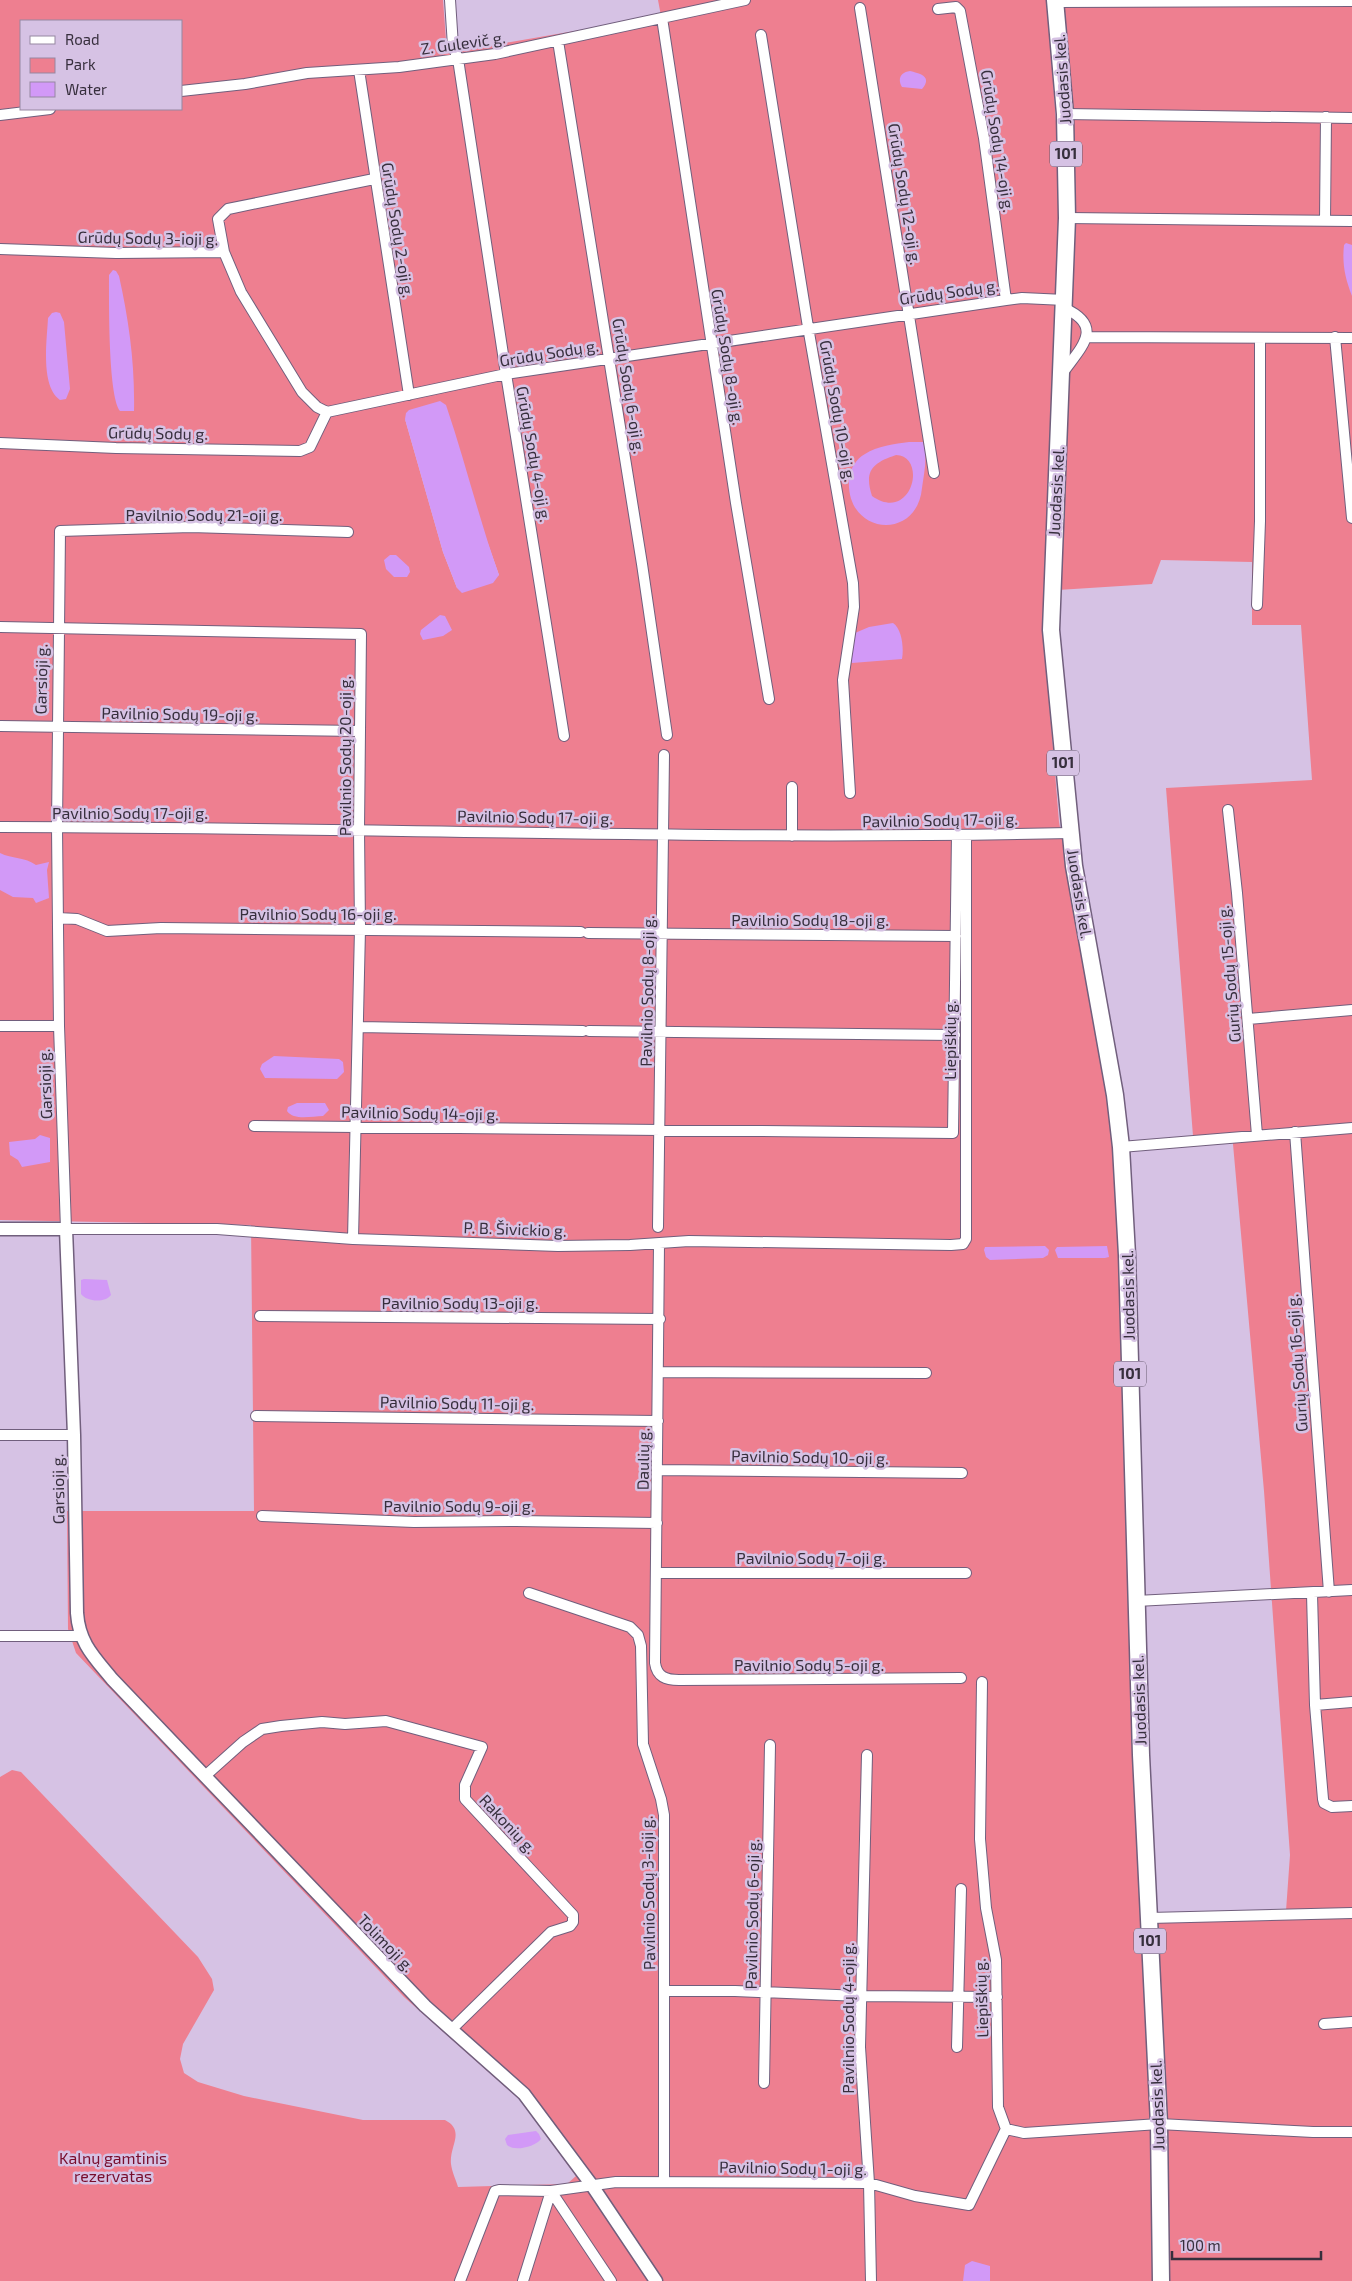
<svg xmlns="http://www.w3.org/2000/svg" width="1352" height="2281" font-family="'Exo 2',sans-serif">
	<rect width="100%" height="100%" fill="#d6c2e4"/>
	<!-- green -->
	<path fill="#ee7f90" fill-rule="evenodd" d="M 0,0 L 443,0 L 447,53 L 661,16 L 658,0 L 1047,0 L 1057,135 L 1059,221 L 1044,637 L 1059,822 L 1099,1034 L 1117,1161 L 1152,2096 L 1156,2281 L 0,2281 L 0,1777 L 12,1770 L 21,1772 L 198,1957 L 212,1979 L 214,1990 L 183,2044 L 180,2059 L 184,2073 L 198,2082 L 244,2096 L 363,2120 L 445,2120 C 466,2131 449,2146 451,2164 C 452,2172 456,2180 458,2187 L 567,2184 L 576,2176 L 520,2100 L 404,1997 L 76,1653 L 68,1629 L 67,1511 L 254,1511 L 251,1225 L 0,1220 ZM 21,21 L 181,21 L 181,109 L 21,109 ZM 405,419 L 482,527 L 499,575 L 457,588 L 443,552 Z
		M 1062,0 L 1352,0 L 1352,2281 L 1168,2281 L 1155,1914 L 1286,1911 L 1290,1855 L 1264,1491 L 1232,1133 L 1193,1136 L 1166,788 L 1312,780 L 1301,625 L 1252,625 L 1252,562 L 1161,560 L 1152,584 L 1058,590 L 1075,225 L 1074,143 Z"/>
	<!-- water -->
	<path fill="#d299f7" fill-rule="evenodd" d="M 910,71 C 922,74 932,77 922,89 L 902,87 C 897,79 901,72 910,71 Z
		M 1346,243 L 1352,245 L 1352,296 C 1345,278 1342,264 1344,245 Z
		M 113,270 L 116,271 L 119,276 C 129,321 135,364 134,411 L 120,411 C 108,396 109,300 109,275 Z
		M 56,312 L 60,313 L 64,322 L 70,389 L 66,399 L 60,400 C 40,386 47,340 48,318 L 52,313 Z
		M 440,401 L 446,405 C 465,461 479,519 499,575 L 493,583 L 462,593 L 457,588 L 443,552 L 405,419 L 406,413 L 409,410 Z
		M 909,442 L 923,442 C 928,457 924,473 922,488 C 917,542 845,535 849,479 C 850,469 856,459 865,454 C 877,446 895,444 909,442 ZM 896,455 C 928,456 912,524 872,496 C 864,471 872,463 896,455 Z
		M 390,555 L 396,555 L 409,567 L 410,572 L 407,577 L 394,577 L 386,569 L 384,560 Z
		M 440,615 L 445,616 L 452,630 L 443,636 L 423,640 L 420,634 L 421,630 Z
		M 893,623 C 902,629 904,648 902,659 L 852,663 L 850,659 L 855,633 L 869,627 Z
		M 0,853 C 12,859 25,857 36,865 L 49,862 L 47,870 L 49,898 L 36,903 L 33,898 L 13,897 L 0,890 Z
		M 274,1056 L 339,1059 L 343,1062 L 344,1072 L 337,1079 L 265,1078 L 260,1069 L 262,1064 Z
		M 297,1103 L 325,1103 L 329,1110 L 323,1116 C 312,1116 294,1121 287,1111 L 288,1107 Z
		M 40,1135 L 50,1138 L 50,1162 L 22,1167 L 18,1160 L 10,1155 L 9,1142 L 35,1139 Z
		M 1045,1246 L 1049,1250 L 1048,1255 L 1043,1258 L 990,1260 L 986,1257 L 984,1250 L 985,1247 Z
		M 1107,1246 L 1109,1257 L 1105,1258 L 1058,1258 L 1055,1250 L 1057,1247 Z
		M 84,1279 L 107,1280 L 111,1295 C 105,1303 87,1302 81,1294 L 81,1280 Z
		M 536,2131 L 539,2134 L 541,2139 C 535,2147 514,2152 507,2145 L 505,2139 L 508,2135 Z
		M 972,2261 L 990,2266 L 990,2281 L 963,2281 L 965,2265 Z"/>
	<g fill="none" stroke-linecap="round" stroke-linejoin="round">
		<!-- minor casing -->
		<g stroke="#715f7d" stroke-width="12">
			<path id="minor" d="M 450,0 L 453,46 L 458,59 L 506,374 L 564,736
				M 1056,2 L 1352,1
				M 860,8 L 934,473
				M 938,9 L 956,7 L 960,11 L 984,138 L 1006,300
				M 662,18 L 736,503 L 769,699
				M 761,35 L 808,327 L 853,583 L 854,607 L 843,680 L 850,793
				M 558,41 L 642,564 L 667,735
				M 359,70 L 409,395
				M 181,91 L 245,84 L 307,73 L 399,67 L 495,54 L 745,0
				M 1065,114 L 1352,118
				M 0,115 L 50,109
				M 1067,218 L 1352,221
				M 1325,221 L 1326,117
				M 0,249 L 116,253 L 224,252 L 241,292 L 302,392 L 317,407 L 327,412
				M 224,252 L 218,219 L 228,209 L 374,179
				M 1088,337 L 1352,338
				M 1335,337 L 1352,518
				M 1062,374 C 1080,348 1106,327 1064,308
				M 0,443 L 116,448 L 300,451 L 310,447 L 327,412 L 506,374 L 1006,300 L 1022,298 L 1065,300
				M 348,532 L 191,527 L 60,531 L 57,827 L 59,1026 L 66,1229 L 217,1229 L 353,1239 L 558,1246 L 630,1245 L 689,1241 L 951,1245 L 963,1244 L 966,1239 L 966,835
				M 1257,605 L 1260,521 L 1260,338
				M 0,627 L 361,634 L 359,829 L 360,929 L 353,1239
				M 0,726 L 359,731
				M 792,787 L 792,836
				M 1228,810 L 1237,893 L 1257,1135
				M 0,827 C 357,827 714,841 1070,833
				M 58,918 L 77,919 L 107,931 L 161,928 L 581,932
				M 588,933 L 956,936
				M 1248,1019 L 1352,1010
				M 0,1026 L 59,1026
				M 359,1027 L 583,1031
				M 589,1031 L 955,1035
				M 254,1126 L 953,1133 L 957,835
				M 1295,1132 L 1329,1592
				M 1121,1147 L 1352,1128
				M 658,1227 L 664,755
				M 659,1244 L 655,1663 C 657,1677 666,1680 679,1680 L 961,1678
				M 260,1316 L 660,1319
				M 659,1372 L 926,1373
				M 256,1416 L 658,1421
				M 0,1435 L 74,1435
				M 658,1470 L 962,1473
				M 262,1516 L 414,1522 L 516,1521 L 657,1523
				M 656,1573 L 966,1573
				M 529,1593 L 630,1627 L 638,1635 L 641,1646 L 643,1744 L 661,1799 L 664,1815 L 664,2182
				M 1312,1594 L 1315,1705 L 1323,1799 L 1324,1803 L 1332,1807 L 1352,1806
				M 1136,1601 L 1352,1590
				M 0,1636 L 80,1636
				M 982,1682 L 980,1839 L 986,1908 L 996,1960 L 998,2107 L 1006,2129 L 1024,2133 L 1159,2124 L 1313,2132 L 1352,2132
				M 1315,1705 L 1352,1702
				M 867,1755 L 860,2047 L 869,2183 L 871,2281
				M 205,1776 L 243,1742 L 262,1729 L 281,1726 L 322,1722 L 345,1724 L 386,1721 L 482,1747 L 465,1785 L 465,1799 L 573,1915 L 573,1922 L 570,1926 L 551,1932 L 452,2029
				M 1149,1918 L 1352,1913
				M 664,1991 L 735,1991 L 861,1996 L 997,1997
				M 1324,2024 L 1352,2022
				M 957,2047 L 961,1889
				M 764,2083 L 770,1745
				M 551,2191 L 611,2281
				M 460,2281 L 495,2191 L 499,2190 L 551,2191 L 616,2182 L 869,2183 L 915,2196 L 969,2205 L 1006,2129
				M 523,2281 L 551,2191"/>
		</g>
		<!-- tertiary casing -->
		<g stroke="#715f7d" stroke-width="15">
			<path id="tertiary" d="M 0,1229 L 66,1229 L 74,1435 L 77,1613 C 79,1643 94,1657 112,1679 L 425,2006 L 524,2094 L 591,2184 L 656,2281"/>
		</g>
		<!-- primary casing -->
		<g stroke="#715f7d" stroke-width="19">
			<path id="primary" d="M 1055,0 L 1065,114 L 1067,218 L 1051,630 L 1074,866 L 1115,1095 L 1121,1147 L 1127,1255 L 1141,1755 L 1159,2124 L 1161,2281"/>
		</g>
		<!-- minor -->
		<use href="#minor" stroke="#fff" stroke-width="10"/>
		<!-- tertiary -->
		<use href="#tertiary" stroke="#fff" stroke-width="12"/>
		<!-- primary -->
		<use href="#primary" stroke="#fff" stroke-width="16"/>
	</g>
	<g text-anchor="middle" stroke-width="5" stroke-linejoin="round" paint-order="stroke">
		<!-- shield labels -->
		<g fill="#d6c2e4" stroke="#675b6f" stroke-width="1">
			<rect x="1050" y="141.5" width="32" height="25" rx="4"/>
			<rect x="1047" y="750.5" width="32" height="25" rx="4"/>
			<rect x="1114" y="1361.5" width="32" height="25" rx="4"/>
			<rect x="1134" y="1928.5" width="32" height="25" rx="4"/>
		</g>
		<g font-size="15" font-weight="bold" fill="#372f3d">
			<text x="1066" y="159">101</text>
			<text x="1063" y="768">101</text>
			<text x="1130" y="1379">101</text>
			<text x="1150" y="1946">101</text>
		</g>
		<!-- street labels -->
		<g font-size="16" fill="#372f3d" stroke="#d6c2e4">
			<text transform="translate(463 43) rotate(-8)" y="6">Z. Gulevič g.</text>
			<text transform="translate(1062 79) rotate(-94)" y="6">Juodasis kel.</text>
			<text transform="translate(998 141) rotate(81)" y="6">Grūdų Sodų 14-oji g.</text>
			<text transform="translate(905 194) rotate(81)" y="6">Grūdų Sodų 12-oji g.</text>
			<text transform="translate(398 230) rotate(81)" y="6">Grūdų Sodų 2-oji g.</text>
			<text transform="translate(148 238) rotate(1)" y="6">Grūdų Sodų 3-ioji g.</text>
			<text transform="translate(949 292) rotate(-8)" y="6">Grūdų Sodų g.</text>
			<text transform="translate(549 353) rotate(-9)" y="6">Grūdų Sodų g.</text>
			<text transform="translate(728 357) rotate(81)" y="6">Grūdų Sodų 8-oji g.</text>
			<text transform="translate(629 386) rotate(81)" y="6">Grūdų Sodų 6-oji g.</text>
			<text transform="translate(838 411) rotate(80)" y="6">Grūdų Sodų 10-oji g.</text>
			<text transform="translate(158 433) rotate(1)" y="6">Grūdų Sodų g.</text>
			<text transform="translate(534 454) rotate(80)" y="6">Grūdų Sodų 4-oji g.</text>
			<text transform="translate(1056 491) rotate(-87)" y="6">Juodasis kel.</text>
			<text x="204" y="521">Pavilnio Sodų 21-oji g.</text>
			<text transform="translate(41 679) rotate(-89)" y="6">Garsioji g.</text>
			<text transform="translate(180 714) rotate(1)" y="6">Pavilnio Sodų 19-oji g.</text>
			<text transform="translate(345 756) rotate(-90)" y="6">Pavilnio Sodų 20-oji g.</text>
			<text x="130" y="819">Pavilnio Sodų 17-oji g.</text>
			<text transform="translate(535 817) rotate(1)" y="6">Pavilnio Sodų 17-oji g.</text>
			<text transform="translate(940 820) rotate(-1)" y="6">Pavilnio Sodų 17-oji g.</text>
			<text transform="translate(1080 894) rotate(81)" y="6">Juodasis kel.</text>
			<text x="318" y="920">Pavilnio Sodų 16-oji g.</text>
			<text x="810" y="926">Pavilnio Sodų 18-oji g.</text>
			<text transform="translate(1229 974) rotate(-95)" y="6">Gurių Sodų 15-oji g.</text>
			<text transform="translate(647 991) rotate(-89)" y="6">Pavilnio Sodų 8-oji g.</text>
			<text transform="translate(950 1040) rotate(-90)" y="6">Liepiškių g.</text>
			<text transform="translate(45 1084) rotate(-92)" y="6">Garsioji g.</text>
			<text transform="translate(420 1113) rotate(1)" y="6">Pavilnio Sodų 14-oji g.</text>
			<text transform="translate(515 1229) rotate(2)" y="6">P. B. Šivickio g.</text>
			<text transform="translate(1128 1295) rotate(-91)" y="6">Juodasis kel.</text>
			<text x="460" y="1309">Pavilnio Sodų 13-oji g.</text>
			<text transform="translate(1297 1363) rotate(-94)" y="6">Gurių Sodų 16-oji g.</text>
			<text transform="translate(457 1403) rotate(1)" y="6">Pavilnio Sodų 11-oji g.</text>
			<text transform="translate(810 1457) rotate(1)" y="6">Pavilnio Sodų 10-oji g.</text>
			<text transform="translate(643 1459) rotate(-89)" y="6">Daulių g.</text>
			<text transform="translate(58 1489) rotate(-91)" y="6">Garsioji g.</text>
			<text x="459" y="1512">Pavilnio Sodų 9-oji g.</text>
			<text x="811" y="1564">Pavilnio Sodų 7-oji g.</text>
			<text x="809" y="1671">Pavilnio Sodų 5-oji g.</text>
			<text transform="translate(1139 1700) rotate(-92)" y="6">Juodasis kel.</text>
			<text transform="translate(508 1824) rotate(47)" y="6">Rakonių g.</text>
			<text transform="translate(648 1893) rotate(-91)" y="6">Pavilnio Sodų 3-ioji g.</text>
			<text transform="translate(752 1914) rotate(-89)" y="6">Pavilnio Sodų 6-oji g.</text>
			<text transform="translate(386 1943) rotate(46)" y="6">Tolimoji g.</text>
			<text transform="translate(981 1998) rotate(-92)" y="6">Liepiškių g.</text>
			<text transform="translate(848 2018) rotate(-90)" y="6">Pavilnio Sodų 4-oji g.</text>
			<text transform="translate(1157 2105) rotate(-92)" y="6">Juodasis kel.</text>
			<text transform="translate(793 2168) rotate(1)" y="6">Pavilnio Sodų 1-oji g.</text>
		</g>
		<!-- park labels -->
		<g font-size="16" fill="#780d2d" stroke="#d6c2e4">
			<text x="113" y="2164">Kalnų gamtinis<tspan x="113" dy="18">rezervatas</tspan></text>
		</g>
	</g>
	<!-- legend -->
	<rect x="20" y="20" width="162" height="90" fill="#d6c2e4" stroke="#9687a1"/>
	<rect x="30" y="36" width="25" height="8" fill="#ffffff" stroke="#9687a1"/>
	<text x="65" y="45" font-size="15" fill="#372f3d">Road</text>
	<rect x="30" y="58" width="25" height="15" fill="#ee7f90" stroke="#9687a1"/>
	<text x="65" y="70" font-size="15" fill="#372f3d">Park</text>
	<rect x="30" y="82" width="25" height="15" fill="#d299f7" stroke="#9687a1"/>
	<text x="65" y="95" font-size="15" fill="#372f3d">Water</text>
	<!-- scale -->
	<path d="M1172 2251v8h149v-8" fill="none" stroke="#372f3d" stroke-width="2.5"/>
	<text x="1180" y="2251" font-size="15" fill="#372f3d" stroke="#d6c2e4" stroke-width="4" paint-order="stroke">100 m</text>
</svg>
